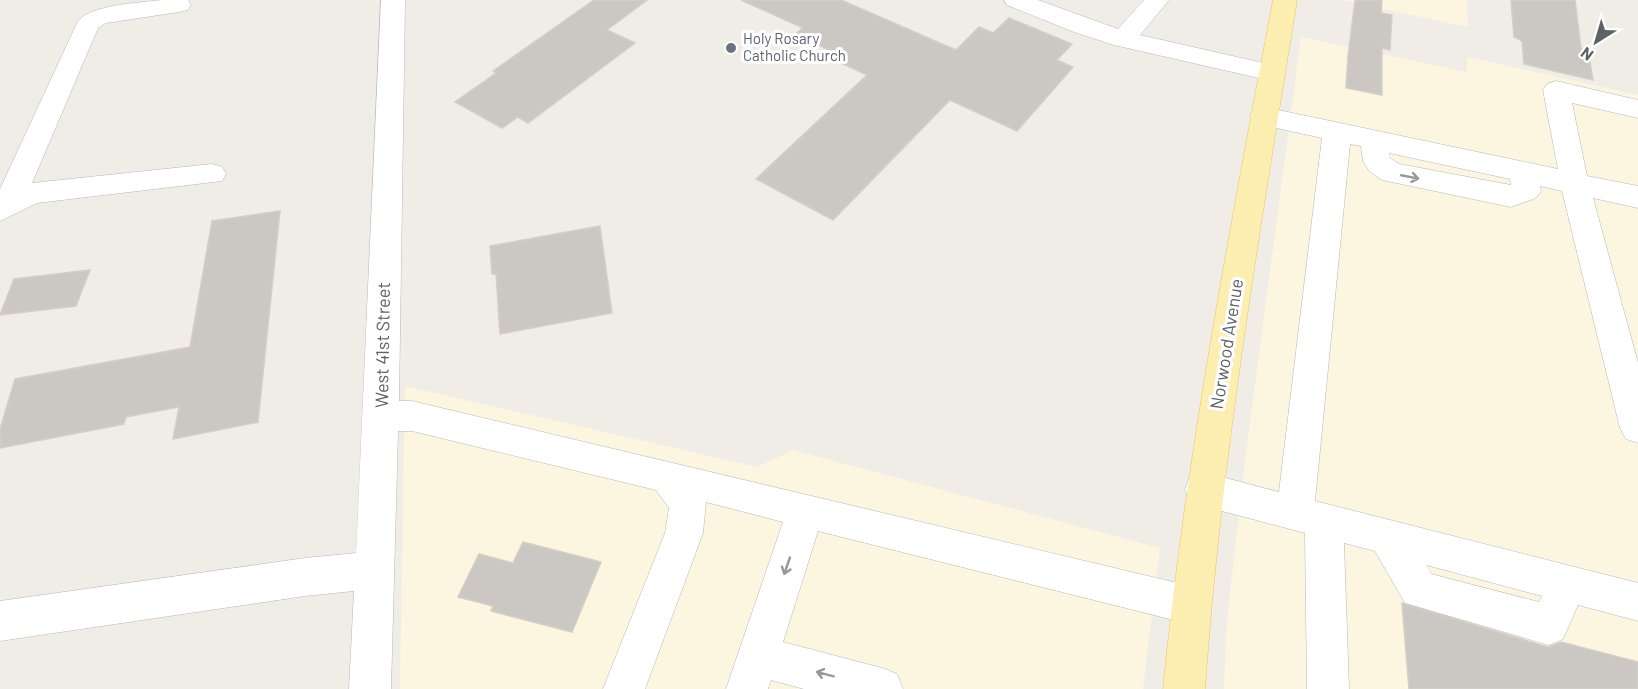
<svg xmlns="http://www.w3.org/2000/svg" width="1638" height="689" font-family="Barlow,sans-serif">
	<rect width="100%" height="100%" fill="#f0ede7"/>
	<!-- commercial -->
	<path fill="#fcf5df" d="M 1342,0 L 1467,0 L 1468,27 Z
		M 1301,37 L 1466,72 L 1468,57 L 1638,95 L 1638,689 L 1224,689 L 1227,619 L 1247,445 Z
		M 405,386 L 757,467 L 793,450 L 1160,548 L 1143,689 L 400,689 Z"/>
	<!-- building -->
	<path fill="#cbc8c4" stroke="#d4cfc5" stroke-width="1.5" d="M 594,0 L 647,0 L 607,30 L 635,43 L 528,123 L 518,117 L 502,128 L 455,102 L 496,73 L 493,71 Z
		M 741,0 L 841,0 L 956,50 L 979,27 L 993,33 L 1009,18 L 1072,44 L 1057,60 L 1073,67 L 1017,131 L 950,100 L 833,220 L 756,179 L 867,75 L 824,55 L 829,50 L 795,34 L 803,28 Z
		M 1355,0 L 1382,0 L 1381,13 L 1392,15 L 1390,50 L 1382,48 L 1382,95 L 1346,88 L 1348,56 Z
		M 1511,0 L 1575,0 L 1581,48 L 1588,50 L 1593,80 L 1524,64 L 1522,41 L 1514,37 Z
		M 280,211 L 258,422 L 173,439 L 179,407 L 126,417 L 124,424 L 0,448 L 0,429 L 15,379 L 190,347 L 212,221 Z
		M 600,226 L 612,313 L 500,334 L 496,274 L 492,274 L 490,246 Z
		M 90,270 L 76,306 L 0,315 L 14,279 Z
		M 523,542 L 601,562 L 572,632 L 491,611 L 493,606 L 458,597 L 479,554 L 513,563 Z
		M 1402,603 L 1548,647 L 1561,642 L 1638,662 L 1638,689 L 1409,689 Z"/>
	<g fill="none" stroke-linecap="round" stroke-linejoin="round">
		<!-- minor casing -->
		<g stroke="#b4b7ba" stroke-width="1">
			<path id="minor" d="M 162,0 L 188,0 L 191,5 L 188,10 L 179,12 L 106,23 L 98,28 L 32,183 L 212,164 L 222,167 L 226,174 L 222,181 L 37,203 L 0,221 L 0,189 L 78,21 C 93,4 140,3 162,0 Z
				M 381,0 L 405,0 L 399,401 L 412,401 L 1190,586 L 1204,591 L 1210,605 L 1204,619 L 1190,624 L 818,531 L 783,642 L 882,668 L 897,674 L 903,689 L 804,689 L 771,680 L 768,689 L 726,689 L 783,522 L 706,502 L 703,533 L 645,689 L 603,689 L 665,533 L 669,508 L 656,490 L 412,431 L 398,431 L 391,689 L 349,689 L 354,591 L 305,596 L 0,641 L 0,601 L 305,558 L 356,553 Z
				M 1004,0 L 1038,0 L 1118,29 L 1144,0 L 1169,0 L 1140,35 L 1272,65 L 1281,67 L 1285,73 L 1281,79 L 1272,81 L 1114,45 L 1074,32 L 1007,5 Z
				M 1556,81 L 1638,100 L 1638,118 L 1572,103 L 1587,176 L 1638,186 L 1638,208 L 1593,198 L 1638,363 L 1638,443 L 1626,439 L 1620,428 L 1562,191 L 1540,186 L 1541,191 L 1536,198 L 1511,207 L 1382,180 L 1369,171 L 1363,161 L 1361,146 L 1350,144 L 1315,501 L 1638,583 L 1638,621 L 1578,605 L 1563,639 L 1549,645 L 1405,603 L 1375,551 L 1344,543 L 1349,689 L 1307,689 L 1305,533 L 1203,506 L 1190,501 L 1185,489 L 1190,477 L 1203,472 L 1279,492 L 1322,138 L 1254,123 L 1250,116 L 1254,109 L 1264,107 L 1558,169 L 1543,90 L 1547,84 ZM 1389,153 L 1510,179 L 1511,185 L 1399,164 L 1390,158 ZM 1426,565 L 1542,596 L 1539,602 L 1431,574 Z"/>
		</g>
		<!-- major casing -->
		<g stroke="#ebc464" stroke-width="1">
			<path id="major" d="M 1273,0 L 1297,0 C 1260,229 1221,457 1205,689 L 1163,689 C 1186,457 1230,229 1273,0 Z"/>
		</g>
		<!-- minor -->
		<use href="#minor" fill="#fff" fill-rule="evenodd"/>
		<!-- major -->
		<use href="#major" fill="#fbeeb0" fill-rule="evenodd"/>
	</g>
	<!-- one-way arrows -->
	<defs><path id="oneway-shaft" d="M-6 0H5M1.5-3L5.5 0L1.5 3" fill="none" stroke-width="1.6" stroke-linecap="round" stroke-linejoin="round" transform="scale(1.5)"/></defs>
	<g stroke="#96999c">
		<use href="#oneway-shaft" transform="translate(1410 177) rotate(11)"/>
		<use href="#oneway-shaft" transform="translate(787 566) rotate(109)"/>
		<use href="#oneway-shaft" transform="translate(825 674) rotate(-165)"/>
	</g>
	<!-- markers -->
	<circle fill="#6b7280" stroke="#fff" stroke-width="2" cx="731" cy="48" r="6"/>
	<g text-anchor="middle" stroke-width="6" stroke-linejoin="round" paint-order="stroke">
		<!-- far-worship labels -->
		<g font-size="15" fill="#5b616d" stroke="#fff" text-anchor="start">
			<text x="743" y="44">Holy Rosary<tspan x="743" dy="17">Catholic Church</tspan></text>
		</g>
		<!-- street labels -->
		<g font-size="18" fill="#5e6266" stroke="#fff">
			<text transform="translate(1227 344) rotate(-81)" y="6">Norwood Avenue</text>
			<text transform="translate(383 345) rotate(-89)" y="6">West 41st Street</text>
		</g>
	</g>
	<!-- north arrow -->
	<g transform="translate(1596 42) rotate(217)" stroke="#ffffff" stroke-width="4.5" paint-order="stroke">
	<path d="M0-4.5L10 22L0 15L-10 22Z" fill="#5e6266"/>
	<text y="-9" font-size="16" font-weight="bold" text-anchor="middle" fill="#5e6266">N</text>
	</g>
</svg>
